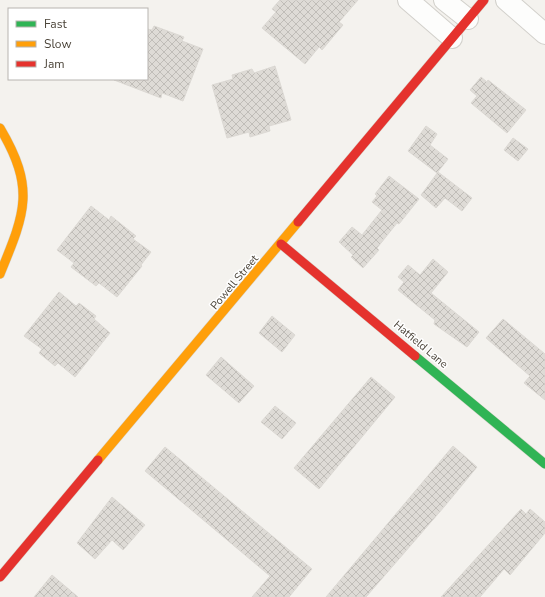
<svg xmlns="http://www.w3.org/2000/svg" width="545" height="597" font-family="'Nunito Sans',sans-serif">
	<defs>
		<pattern id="building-cross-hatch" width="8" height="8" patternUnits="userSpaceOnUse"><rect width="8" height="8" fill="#dedbd6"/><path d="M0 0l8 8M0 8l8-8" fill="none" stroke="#c0bdb8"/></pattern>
	</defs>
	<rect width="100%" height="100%" fill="#f4f2ee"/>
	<!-- building -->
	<path fill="url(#building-cross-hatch)" stroke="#dcd9d4" d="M 280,0 L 358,0 L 339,22 L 343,25 L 322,50 L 319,47 L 305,64 L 262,28 L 276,12 L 272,9 Z
		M 154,26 L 184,37 L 182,41 L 203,49 L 183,101 L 162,93 L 161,98 L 114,80 L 147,79 L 147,29 L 152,30 Z
		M 275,66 L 291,120 L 269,126 L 270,131 L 250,137 L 249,132 L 227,138 L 212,85 L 233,79 L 232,75 L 252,69 L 254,73 Z
		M 481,77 L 487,82 L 488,80 L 526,110 L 507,133 L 471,103 L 477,96 L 470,90 Z
		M 426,126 L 437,134 L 430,145 L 448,159 L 437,173 L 408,151 Z
		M 513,138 L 528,149 L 518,161 L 504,150 Z
		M 438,172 L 472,198 L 462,211 L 445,198 L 436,208 L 421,195 Z
		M 389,176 L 419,199 L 399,224 L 397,223 L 377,248 L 379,250 L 363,268 L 351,257 L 353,255 L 339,242 L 352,227 L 362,235 L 382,210 L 372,202 L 377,196 L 375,194 Z
		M 91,206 L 109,220 L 111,216 L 136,236 L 133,239 L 151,252 L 141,265 L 142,266 L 117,297 L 99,283 L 96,286 L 71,267 L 74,263 L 57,250 Z
		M 433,259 L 448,272 L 431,293 L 479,332 L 467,347 L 434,324 L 435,320 L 398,290 L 404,282 L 398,277 L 408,265 L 420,275 Z
		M 59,292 L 76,306 L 79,303 L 96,316 L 94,319 L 110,333 L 75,377 L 58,363 L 55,366 L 39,353 L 42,349 L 24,336 Z
		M 272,316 L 295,335 L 282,352 L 259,333 Z
		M 503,319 L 545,354 L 545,400 L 524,383 L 530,376 L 486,338 Z
		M 221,357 L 254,386 L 239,403 L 206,375 Z
		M 371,377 L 395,397 L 319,489 L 294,468 Z
		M 275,406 L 296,423 L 282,439 L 261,422 Z
		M 453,446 L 477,467 L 444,507 L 366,597 L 326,597 Z
		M 165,447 L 312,569 L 289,597 L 252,597 L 270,576 L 145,471 Z
		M 112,497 L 145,525 L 123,550 L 112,540 L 95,559 L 77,543 Z
		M 521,509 L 526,514 L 530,509 L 545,522 L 545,533 L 510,575 L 504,569 L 480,597 L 441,597 Z
		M 52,575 L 78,597 L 34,597 Z"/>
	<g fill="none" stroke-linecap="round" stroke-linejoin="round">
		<!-- street casing -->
		<g stroke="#d2d0cb" stroke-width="22">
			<path id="street" d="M 408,0 L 452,38
				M 444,0 L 468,19
				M 506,0 L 545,34"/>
		</g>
		<!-- fast casing -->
		<g stroke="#d3cfc5" stroke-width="10">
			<path id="fast" d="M 415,356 L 545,464"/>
		</g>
		<!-- slow casing -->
		<g stroke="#d3cfc5" stroke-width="10">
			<path id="slow" d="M 0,128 C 36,189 25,213 0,274
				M 98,460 L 298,222"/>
		</g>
		<!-- jam casing -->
		<g stroke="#d3cfc5" stroke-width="10">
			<path id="jam" d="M 298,222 L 484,0
				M 281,244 L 415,356
				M 0,577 L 98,460"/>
		</g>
		<!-- street -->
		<use href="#street" stroke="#fdfdfc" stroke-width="20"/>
		<!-- fast -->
		<use href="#fast" stroke="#30b455" stroke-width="9"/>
		<!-- slow -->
		<use href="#slow" stroke="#ff9f0a" stroke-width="9"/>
		<!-- jam -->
		<use href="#jam" stroke="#e5322d" stroke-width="9"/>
	</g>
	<g text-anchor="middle" stroke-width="3" stroke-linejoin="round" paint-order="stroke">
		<!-- street labels -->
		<g font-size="11" fill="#4b4439" stroke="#fff">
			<text transform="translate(234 282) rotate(-50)" y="4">Powell Street</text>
			<text transform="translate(421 344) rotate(40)" y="4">Hatfield Lane</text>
		</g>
	</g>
	<!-- legend -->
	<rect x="8" y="8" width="140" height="72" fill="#ffffff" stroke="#b7b4b0"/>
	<rect x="16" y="21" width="20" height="6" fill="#30b455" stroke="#b7b4b0"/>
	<text x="44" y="28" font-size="12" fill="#4b4439">Fast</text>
	<rect x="16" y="41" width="20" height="6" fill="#ff9f0a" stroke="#b7b4b0"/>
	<text x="44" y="48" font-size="12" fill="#4b4439">Slow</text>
	<rect x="16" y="61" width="20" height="6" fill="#e5322d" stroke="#b7b4b0"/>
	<text x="44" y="68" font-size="12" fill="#4b4439">Jam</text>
</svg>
